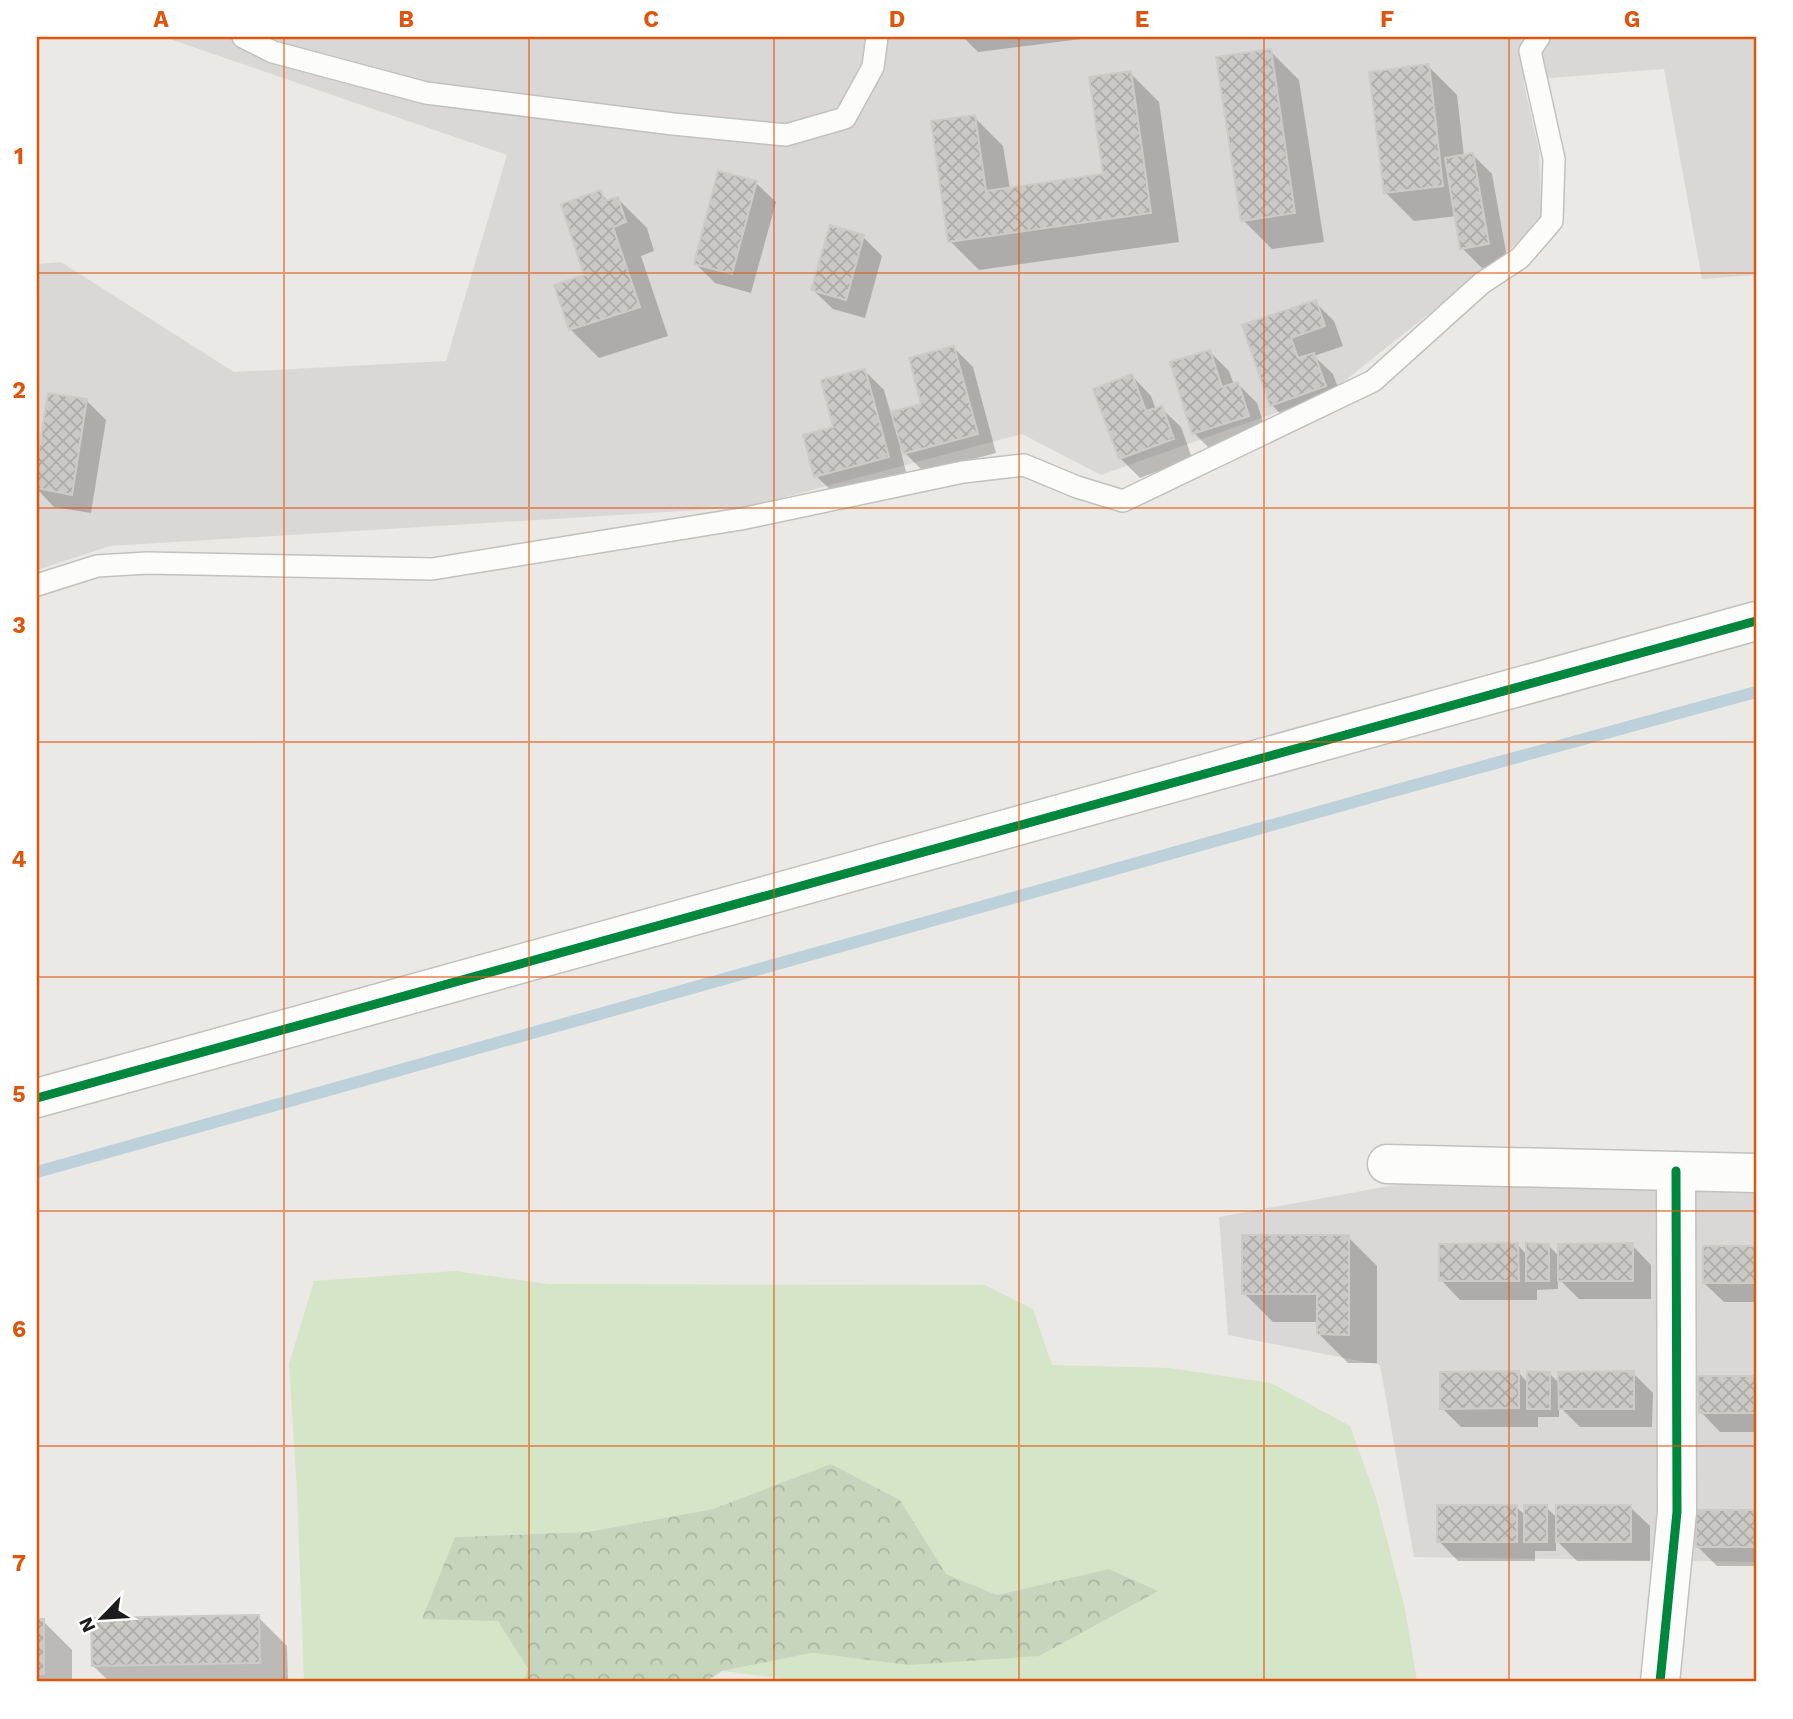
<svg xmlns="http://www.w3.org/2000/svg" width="1793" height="1719" font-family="'Work Sans',sans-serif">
	<defs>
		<pattern id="forest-crowns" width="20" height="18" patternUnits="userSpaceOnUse" patternTransform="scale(1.75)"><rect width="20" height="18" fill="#c5d6bd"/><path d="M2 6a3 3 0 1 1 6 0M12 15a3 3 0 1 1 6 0" fill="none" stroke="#a9b7a2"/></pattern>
		<pattern id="building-cross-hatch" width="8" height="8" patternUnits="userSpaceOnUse" patternTransform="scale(1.75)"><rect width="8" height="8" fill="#cbc9c6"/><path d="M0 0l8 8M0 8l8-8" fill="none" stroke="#aeacaa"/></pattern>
	</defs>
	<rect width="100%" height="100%" fill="#eae9e5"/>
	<!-- residential -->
	<path fill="#d9d8d6" d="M 164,37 L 1756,37 L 1756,275 L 1702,279 L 1664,69 L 1523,80 L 1539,151 L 1542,224 L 1328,394 L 1101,475 L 1022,434 L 748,507 L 110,546 L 37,570 L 37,264 L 61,262 L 234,372 L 446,361 L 507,155 Z
		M 1395,1185 L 1756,1188 L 1756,1562 L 1414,1557 L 1380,1365 L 1228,1335 L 1219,1217 Z"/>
	<!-- grass -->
	<path fill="#d5e5c7" d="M 455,1271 L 548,1284 L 985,1285 L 1033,1309 L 1052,1365 L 1169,1368 L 1271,1383 L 1350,1426 L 1376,1498 L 1405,1609 L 1417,1681 L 796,1682 L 778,1678 L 722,1671 L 812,1653 L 909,1665 L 1157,1591 L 1109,1569 L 997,1595 L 946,1574 L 900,1500 L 831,1464 L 713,1509 L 588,1532 L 455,1537 L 498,1621 L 528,1669 L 523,1682 L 304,1682 L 297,1491 L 289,1364 L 314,1281 Z"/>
	<!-- forest -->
	<path fill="url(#forest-crowns)" d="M 831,1464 L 900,1500 L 946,1574 L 997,1595 L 1109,1569 L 1158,1591 L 1039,1656 L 909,1665 L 812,1653 L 722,1671 L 705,1682 L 523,1682 L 528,1669 L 498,1621 L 422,1619 L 455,1537 L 588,1532 L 713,1509 Z"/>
	<!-- shadow -->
	<path fill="#0003" d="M 963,37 L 1097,37 L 978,52 Z
		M 1270,51 L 1299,80 L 1324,242 L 1272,249 L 1243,220 Z
		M 1428,66 L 1457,95 L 1464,156 L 1473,155 L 1492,174 L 1508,263 L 1482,268 L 1462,248 L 1457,216 L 1414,221 L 1385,192 Z
		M 1130,73 L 1159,102 L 1179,242 L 979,270 L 950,241 L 974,117 L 1003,146 L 1010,189 L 1105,176 Z
		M 756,183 L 776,202 L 751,293 L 715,283 L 695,263 Z
		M 600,192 L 609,202 L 618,199 L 647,228 L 654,251 L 641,256 L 668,336 L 599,358 L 570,329 L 587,276 Z
		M 863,237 L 882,256 L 865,318 L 833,309 L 813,290 Z
		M 1315,302 L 1334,321 L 1343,346 L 1314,356 L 1333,374 L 1345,406 L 1291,425 L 1272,405 L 1244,326 Z
		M 953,347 L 973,367 L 996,453 L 924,472 L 900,448 L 907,476 L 836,495 L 816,476 L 835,428 L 865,371 L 884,390 L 891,414 L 924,405 Z
		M 1210,352 L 1229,371 L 1234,385 L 1238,384 L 1257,403 L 1267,435 L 1213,452 L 1194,433 Z
		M 1132,376 L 1151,396 L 1156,410 L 1161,408 L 1181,427 L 1192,458 L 1140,478 L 1120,458 Z
		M 50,395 L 87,401 L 106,420 L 91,513 L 54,507 L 37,489 L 37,473 Z
		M 1348,1237 L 1377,1266 L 1377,1363 L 1348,1363 L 1319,1334 L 1319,1322 L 1273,1322 L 1244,1293 Z
		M 1518,1245 L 1527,1255 L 1548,1245 L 1559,1256 L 1632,1245 L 1651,1265 L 1651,1299 L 1579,1299 L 1558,1278 L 1558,1289 L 1537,1290 L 1537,1300 L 1460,1300 L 1441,1280 Z
		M 1704,1248 L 1756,1248 L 1756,1302 L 1724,1302 L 1704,1283 Z
		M 1519,1373 L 1528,1383 L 1549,1373 L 1560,1384 L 1633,1373 L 1653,1393 L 1652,1427 L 1580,1427 L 1559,1406 L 1559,1417 L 1538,1417 L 1538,1427 L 1461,1427 L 1442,1408 Z
		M 1700,1378 L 1756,1378 L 1756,1432 L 1720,1432 L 1701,1412 Z
		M 1516,1507 L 1526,1516 L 1546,1507 L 1557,1518 L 1630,1507 L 1650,1526 L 1650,1561 L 1577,1561 L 1556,1540 L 1556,1551 L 1535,1551 L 1535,1561 L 1458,1561 L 1439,1541 Z
		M 1697,1512 L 1756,1512 L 1756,1566 L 1717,1566 L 1698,1547 Z
		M 258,1617 L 287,1646 L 288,1682 L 110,1682 L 93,1666 Z
		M 37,1621 L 43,1621 L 72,1650 L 72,1682 L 37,1682 Z"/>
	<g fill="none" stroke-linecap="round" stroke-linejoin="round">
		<!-- stream -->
		<path stroke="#bcd1da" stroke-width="12" d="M 37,1172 C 609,1007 1182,848 1756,692"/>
	</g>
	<!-- building -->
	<path fill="url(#building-cross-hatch)" stroke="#cdcbc7" stroke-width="2" d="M 1271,49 L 1295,213 L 1241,221 L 1216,57 Z
		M 1429,64 L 1443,186 L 1384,193 L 1369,72 Z
		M 1131,71 L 1151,213 L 948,242 L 931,121 L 975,115 L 986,191 L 1103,174 L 1089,77 Z
		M 1473,153 L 1489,244 L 1460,249 L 1445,158 Z
		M 718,171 L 757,181 L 732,274 L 694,264 Z
		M 601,190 L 604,201 L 618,197 L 626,222 L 613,227 L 640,307 L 569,330 L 554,285 L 584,275 L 561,204 Z
		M 830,225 L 864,235 L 846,300 L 811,290 Z
		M 1316,300 L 1325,326 L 1291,338 L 1298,358 L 1314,353 L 1326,386 L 1270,406 L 1242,325 Z
		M 954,346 L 978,434 L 903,454 L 891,412 L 921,404 L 909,358 Z
		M 1210,350 L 1222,387 L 1238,382 L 1249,416 L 1192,434 L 1170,362 Z
		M 865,369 L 889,457 L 814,477 L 803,435 L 833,427 L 821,380 Z
		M 1132,374 L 1146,411 L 1162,406 L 1174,439 L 1119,459 L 1093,389 Z
		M 48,393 L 87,399 L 72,495 L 37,488 L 37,462 Z
		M 1242,1235 L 1349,1235 L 1349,1335 L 1317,1334 L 1317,1294 L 1242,1294 Z
		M 1518,1243 L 1519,1281 L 1439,1281 L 1439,1244 Z
		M 1526,1243 L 1549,1244 L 1549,1281 L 1526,1281 Z
		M 1633,1243 L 1633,1281 L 1558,1281 L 1558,1244 Z
		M 1703,1246 L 1756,1246 L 1756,1283 L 1703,1283 Z
		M 1519,1371 L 1519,1408 L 1440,1409 L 1440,1372 Z
		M 1527,1371 L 1550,1372 L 1550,1409 L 1527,1409 Z
		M 1634,1371 L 1634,1409 L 1559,1409 L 1558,1372 Z
		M 1698,1376 L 1756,1376 L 1756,1413 L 1699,1413 Z
		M 1437,1505 L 1517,1505 L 1517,1542 L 1437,1542 Z
		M 1524,1505 L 1547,1505 L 1547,1542 L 1524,1542 Z
		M 1556,1505 L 1631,1505 L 1631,1542 L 1556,1542 Z
		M 1696,1510 L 1756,1510 L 1756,1547 L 1696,1547 Z
		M 259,1615 L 260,1663 L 92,1666 L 91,1618 Z
		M 37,1619 L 44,1619 L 44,1674 L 37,1674 Z"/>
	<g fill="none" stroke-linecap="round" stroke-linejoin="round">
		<!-- service casing -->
		<g stroke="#c1c1bf" stroke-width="24">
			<path id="service" d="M 243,37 L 273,52 L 426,93 L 673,124 L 786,135 L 845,118 L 873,67 L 877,37
				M 37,585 L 97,566 L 147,563 L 432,569 L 741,519 L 963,472 L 1024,465 L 1077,487 L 1123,501 L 1373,381 L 1482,283 L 1520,258 L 1552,221 L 1554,159 L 1530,51 L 1539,37"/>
		</g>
		<!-- minor casing -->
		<g stroke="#c1c1bf" stroke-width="41">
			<path id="minor" d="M 37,1098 L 1756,621
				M 1387,1164 L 1756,1173
				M 1660,1682 L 1677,1512 L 1676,1171"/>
		</g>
		<!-- service -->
		<use href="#service" stroke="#fcfcfb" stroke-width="21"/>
		<!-- minor -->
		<use href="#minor" stroke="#fcfcfb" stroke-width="38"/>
		<!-- cycleway casing -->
		<g stroke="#fff" stroke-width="13">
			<path id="cycleway" d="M 37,1098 L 1756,621
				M 1660,1682 L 1677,1512 L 1676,1171"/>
		</g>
		<!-- cycleway -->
		<use href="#cycleway" stroke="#00873e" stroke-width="9"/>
	</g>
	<!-- grid -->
	<path fill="none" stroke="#de560d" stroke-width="2" stroke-opacity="0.55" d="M 284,37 L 284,1682M 529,37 L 529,1682M 774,37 L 774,1682M 1019,37 L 1019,1682M 1264,37 L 1264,1682M 1509,37 L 1509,1682M 37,273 L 1756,273M 37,508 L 1756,508M 37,742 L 1756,742M 37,977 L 1756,977M 37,1211 L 1756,1211M 37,1446 L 1756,1446"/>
	<!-- border -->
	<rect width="1793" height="1719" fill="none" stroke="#ffffff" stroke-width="77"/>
	<!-- north arrow -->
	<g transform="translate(102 1618) rotate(245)" stroke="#ffffff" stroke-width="5" paint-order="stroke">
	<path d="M0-5L12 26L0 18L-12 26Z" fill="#1c1c1c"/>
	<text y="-10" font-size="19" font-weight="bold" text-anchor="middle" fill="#1c1c1c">N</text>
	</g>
	<rect x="38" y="38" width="1717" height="1642" fill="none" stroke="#de560d" stroke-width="2.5"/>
	<g font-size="23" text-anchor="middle" font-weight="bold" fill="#de560d">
		<text x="161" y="27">A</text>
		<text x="406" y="27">B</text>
		<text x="651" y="27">C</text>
		<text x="897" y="27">D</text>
		<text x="1142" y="27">E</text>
		<text x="1387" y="27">F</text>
		<text x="1632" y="27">G</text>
		<text x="19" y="164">1</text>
		<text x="19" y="398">2</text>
		<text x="19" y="633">3</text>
		<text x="19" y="867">4</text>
		<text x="19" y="1102">5</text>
		<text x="19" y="1337">6</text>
		<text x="19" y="1571">7</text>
	</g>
</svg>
